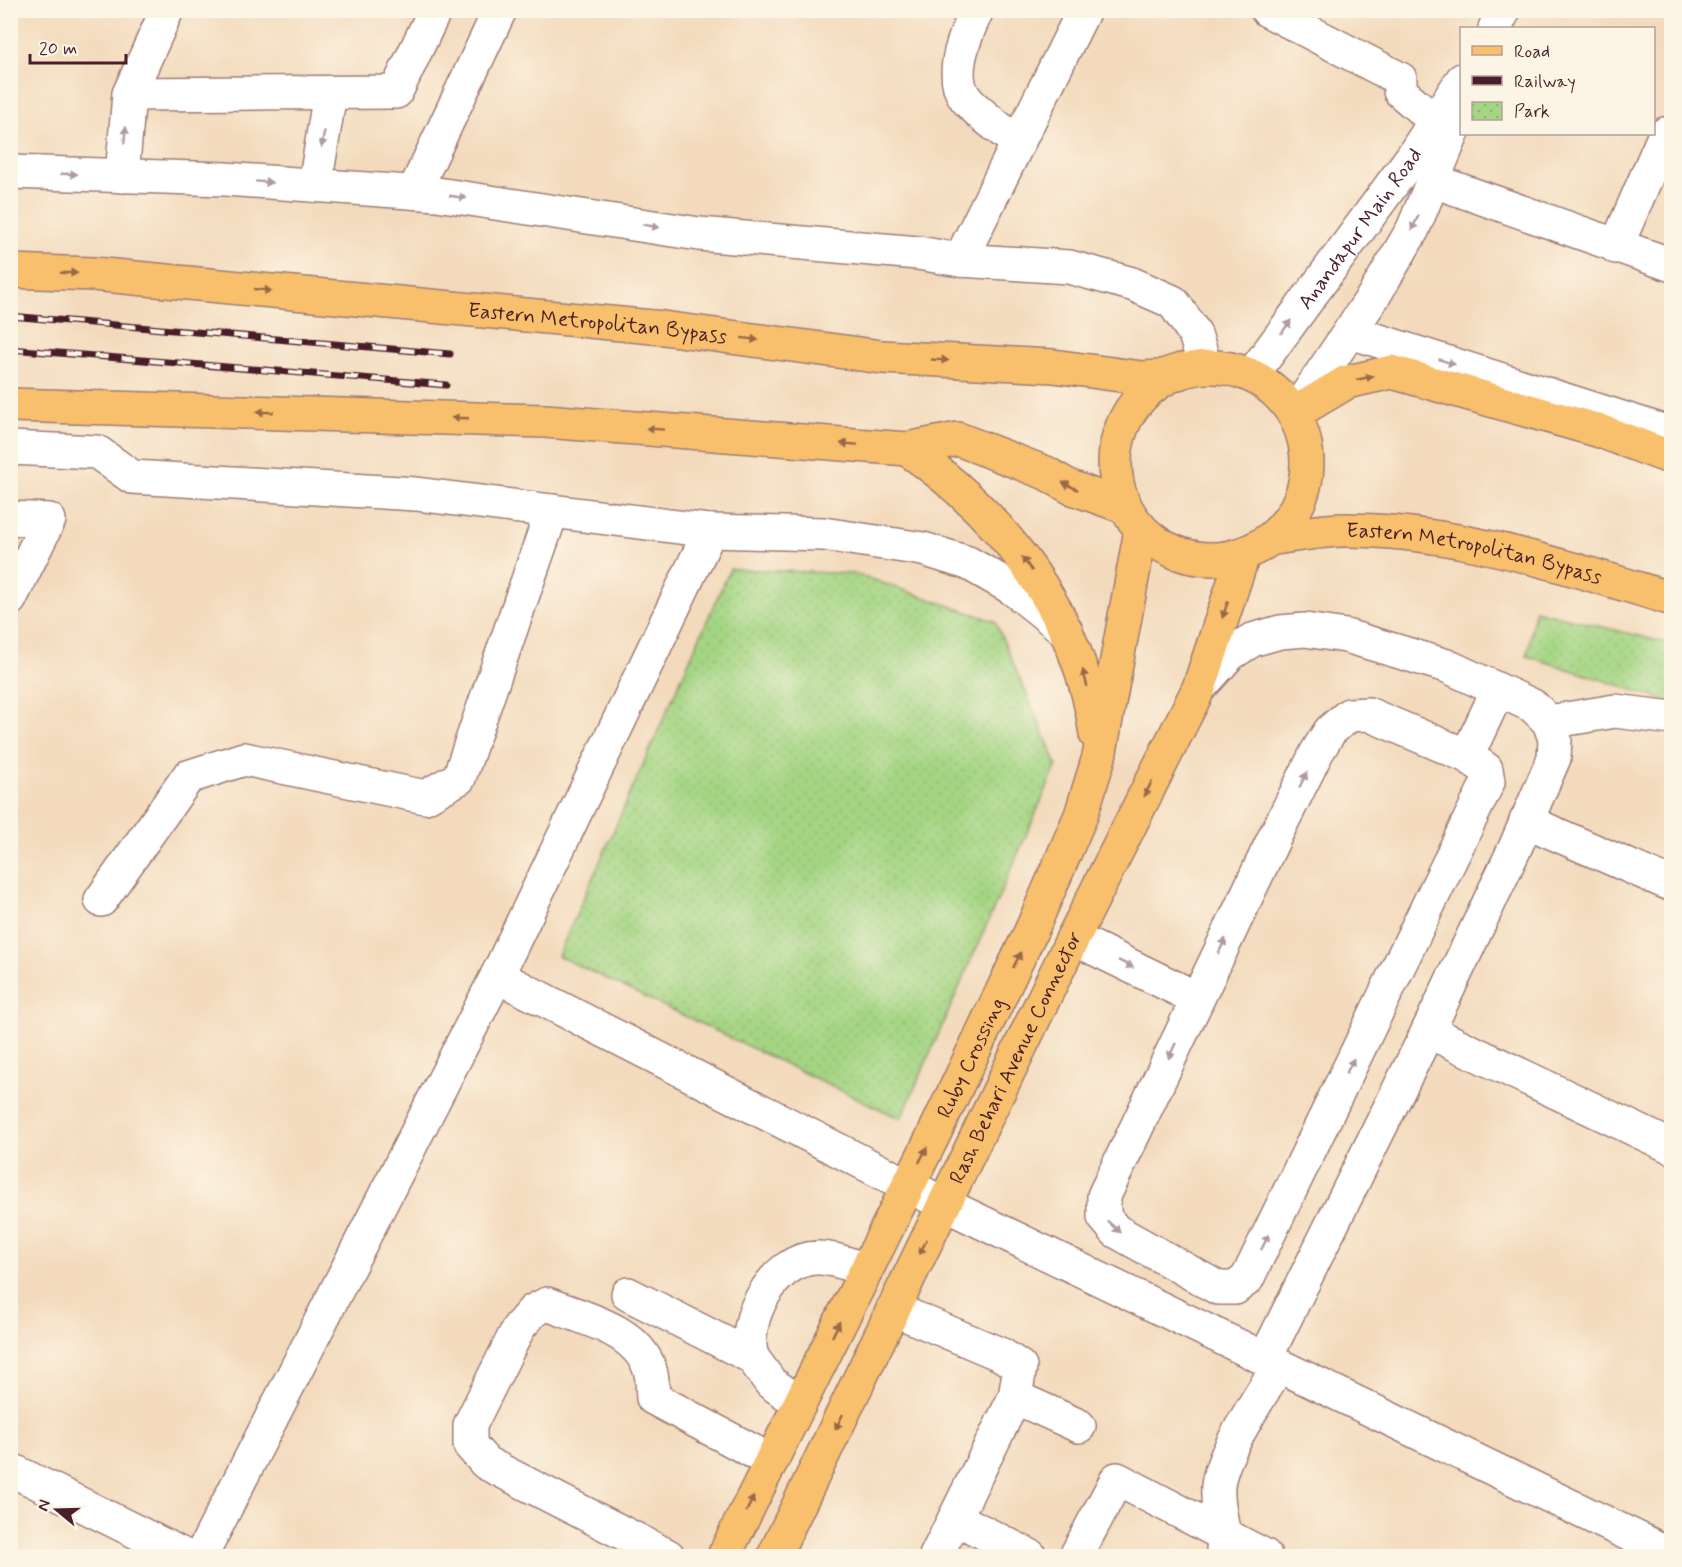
<svg xmlns="http://www.w3.org/2000/svg" width="1682" height="1567" font-family="Mynerve,sans-serif">
	<defs>
		<pattern id="park-dots" width="8" height="8" patternUnits="userSpaceOnUse" patternTransform="scale(1.5)"><rect width="8" height="8" fill="#a4d583"/><path d="M2 2h.1M6 6h.1" fill="none" stroke="#8fb671" stroke-width="1.8" stroke-linecap="round"/></pattern>
	</defs>
	<rect width="100%" height="100%" fill="#fcf5e5"/>
	<filter id="ink" filterUnits="userSpaceOnUse"><feTurbulence type="fractalNoise" baseFrequency=".0167" numOctaves="2"/><feDisplacementMap in="SourceGraphic" scale="12" xChannelSelector="R" yChannelSelector="G"/><feConvolveMatrix kernelMatrix="1 2 1 2 8 2 1 2 1" color-interpolation-filters="sRGB"/></filter>
	<filter id="wash" filterUnits="userSpaceOnUse"><feTurbulence type="fractalNoise" baseFrequency=".008" numOctaves="4" result="noise"/><feDisplacementMap in="SourceGraphic" scale="24" xChannelSelector="R" yChannelSelector="G"/><feGaussianBlur stdDeviation="1.35" result="paint"/><feColorMatrix in="noise" values="0 0 0 0 0 0 0 0 0 0 0 0 0 0 0 0 0 1.4 0 .05"/><feComposite in="paint" operator="in"/></filter>
	<g filter="url(#wash)">
		<rect width="100%" height="100%" fill="#f3dabc"/>
		<!-- park -->
		<path fill="url(#park-dots)" stroke="#777a57" stroke-width="1.5" d="M 730,569 L 856,574 L 995,621 L 1057,765 L 901,1119 L 558,956 Z
			M 1535,610 L 1671,644 L 1671,702 L 1527,656 Z"/>
	</g>
	<g filter="url(#ink)">
		<g fill="none" stroke-linecap="round" stroke-linejoin="round">
			<!-- minor casing -->
			<g stroke="#9e7c74" stroke-width="36">
				<g id="minor">
					<path d="M 977,10 C 966,33 949,72 964,96 C 971,108 1005,132 1018,143"/>
					<path d="M 1267,10 L 1400,79 L 1400,91 L 1434,120"/>
					<path d="M 1495,28 L 1504,10"/>
					<path d="M 129,94 L 396,92 L 435,10"/>
					<path d="M 10,172 L 225,179 L 437,194 L 699,234 L 918,253 L 960,260 L 1069,267 L 1132,284 L 1173,302 L 1195,334 L 1205,366"/>
					<path d="M 122,176 L 129,94 L 167,10"/>
					<path d="M 1434,181 L 1672,265"/>
					<path d="M 315,185 L 330,93"/>
					<path d="M 414,192 L 500,10"/>
					<path d="M 1616,247 L 1665,134"/>
					<path d="M 960,260 L 1084,10"/>
					<path d="M 1351,332 L 1672,434"/>
					<path id="s1" d="M 1252,375 L 1412,157 L 1462,80"/>
					<path d="M 1295,413 L 1375,294 L 1413,229 L 1462,110"/>
					<path d="M 10,448 L 97,452 L 132,477 L 416,494 L 710,531 L 823,534 L 923,549 L 968,563 L 1012,588 L 1066,631"/>
					<path d="M 10,518 L 49,520 L 10,599"/>
					<path d="M 1199,688 L 1230,654 L 1252,640 L 1280,632 L 1305,630 L 1346,636 L 1447,666 L 1533,706 L 1549,722 L 1555,739 L 1554,758 L 1514,850 L 1428,1031 L 1265,1359"/>
					<path d="M 1549,722 L 1615,711 L 1672,718"/>
					<path d="M 1467,756 L 1486,769 L 1488,782 L 1247,1279 L 1235,1288 L 1218,1288 L 1116,1231 L 1104,1217 L 1104,1196 L 1277,832 L 1317,752 L 1330,731 L 1349,715 L 1368,714 L 1467,756 L 1498,690"/>
					<path d="M 1526,821 L 1672,885"/>
					<path d="M 101,900 L 188,777 L 244,759 L 425,797 L 459,778 L 552,511"/>
					<path d="M 1073,938 L 1196,998"/>
					<path d="M 497,976 L 944,1204 L 1672,1555"/>
					<path d="M 1428,1031 L 1672,1147"/>
					<path d="M 628,1294 L 752,1357 L 771,1383 L 800,1403"/>
					<path d="M 893,1309 L 1002,1355 L 1020,1367 L 1015,1397 L 936,1556"/>
					<path d="M 752,1357 C 741,1320 774,1259 816,1258 C 833,1257 850,1265 866,1270"/>
					<path d="M 1015,1397 L 1079,1426"/>
					<path d="M 10,1469 L 185,1556"/>
					<path d="M 955,1518 L 1030,1556"/>
					<path d="M 1223,1549 C 1226,1528 1216,1508 1218,1486 C 1221,1453 1261,1396 1278,1366"/>
					<path d="M 201,1556 L 497,976 L 710,531"/>
					<path d="M 668,1556 L 486,1463 L 470,1445 L 470,1425 L 519,1327 L 533,1311 L 547,1304 C 582,1318 637,1329 650,1370 C 653,1378 652,1389 653,1398 L 771,1461"/>
					<path d="M 1076,1556 L 1117,1479 L 1265,1556"/>
				</g>
			</g>
			<!-- major casing -->
			<g stroke="#9e7c74" stroke-width="36">
				<g id="major">
					<path id="s2" d="M 10,271 L 93,274 L 663,328 L 882,357 L 1053,366 L 1142,378 L 1160,377 L 1181,370"/>
					<circle cx="1211" cy="463" r="96"/>
					<path d="M 10,405 L 545,421 L 907,449 L 958,439 L 1046,473 L 1070,487 L 1125,507"/>
					<path d="M 1295,413 L 1347,382 L 1392,372 L 1600,431 L 1672,458"/>
					<path d="M 907,449 C 1004,516 1080,615 1096,734"/>
					<path id="s3" d="M 1273,538 C 1298,535 1325,529 1350,530 C 1460,531 1567,567 1672,599"/>
					<path id="s4" d="M 724,1556 L 934,1134 L 1032,929 L 1081,815 L 1099,757 L 1141,530"/>
					<path id="s5" d="M 774,1556 L 1073,938 L 1199,688 L 1243,555"/>
				</g>
			</g>
			<!-- minor -->
			<use href="#minor" stroke="#fff" stroke-width="33"/>
			<!-- major -->
			<use href="#major" stroke="#f8bf6c" stroke-width="33"/>
			<!-- rail casing -->
			<g stroke="#4a1f2b" stroke-width="7">
				<path id="rail" d="M 10,316 L 450,354
					M 10,349 L 446,385"/>
			</g>
			<!-- rail -->
			<use href="#rail" stroke="#fcf5e5" stroke-width="4.5" stroke-dasharray="14" stroke-linecap="butt"/>
		</g>
		<!-- one-way arrows -->
		<defs><path id="oneway-solid" d="M-6-.8H1V-3.2L6.5 0L1 3.2V.8H-6Z" transform="scale(1.5)"/></defs>
		<g fill="#ae9aa0">
			<use href="#oneway-solid" transform="translate(125 135) rotate(-85)"/>
			<use href="#oneway-solid" transform="translate(323 139) rotate(100)"/>
			<use href="#oneway-solid" transform="translate(69 174) rotate(2)"/>
			<use href="#oneway-solid" transform="translate(264 182) rotate(4)"/>
			<use href="#oneway-solid" transform="translate(458 197) rotate(9)"/>
			<use href="#oneway-solid" transform="translate(1415 223) rotate(115)"/>
			<use href="#oneway-solid" transform="translate(651 226) rotate(9)"/>
			<use href="#oneway-solid" transform="translate(1286 327) rotate(-55)"/>
			<use href="#oneway-solid" transform="translate(1447 362) rotate(18)"/>
			<use href="#oneway-solid" transform="translate(1303 780) rotate(-64)"/>
			<use href="#oneway-solid" transform="translate(1222 946) rotate(-64)"/>
			<use href="#oneway-solid" transform="translate(1126 964) rotate(26)"/>
			<use href="#oneway-solid" transform="translate(1172 1051) rotate(115)"/>
			<use href="#oneway-solid" transform="translate(1350 1066) rotate(-64)"/>
			<use href="#oneway-solid" transform="translate(1114 1227) rotate(42)"/>
			<use href="#oneway-solid" transform="translate(1265 1242) rotate(-64)"/>
		</g>
		<g fill="#986748">
			<use href="#oneway-solid" transform="translate(69 273) rotate(1)"/>
			<use href="#oneway-solid" transform="translate(263 290) rotate(6)"/>
			<use href="#oneway-solid" transform="translate(750 339) rotate(7)"/>
			<use href="#oneway-solid" transform="translate(940 360) rotate(3)"/>
			<use href="#oneway-solid" transform="translate(1365 378) rotate(-13)"/>
			<use href="#oneway-solid" transform="translate(265 412) rotate(-178)"/>
			<use href="#oneway-solid" transform="translate(460 418) rotate(-178)"/>
			<use href="#oneway-solid" transform="translate(655 429) rotate(-176)"/>
			<use href="#oneway-solid" transform="translate(849 444) rotate(-176)"/>
			<use href="#oneway-solid" transform="translate(1070 486) rotate(-154)"/>
			<use href="#oneway-solid" transform="translate(1027 564) rotate(-126)"/>
			<use href="#oneway-solid" transform="translate(1225 610) rotate(109)"/>
			<use href="#oneway-solid" transform="translate(1085 678) rotate(-105)"/>
			<use href="#oneway-solid" transform="translate(1148 789) rotate(117)"/>
			<use href="#oneway-solid" transform="translate(1017 960) rotate(-64)"/>
			<use href="#oneway-solid" transform="translate(923 1155) rotate(-63)"/>
			<use href="#oneway-solid" transform="translate(923 1247) rotate(116)"/>
			<use href="#oneway-solid" transform="translate(836 1329) rotate(-64)"/>
			<use href="#oneway-solid" transform="translate(839 1422) rotate(116)"/>
			<use href="#oneway-solid" transform="translate(750 1504) rotate(-64)"/>
		</g>
	</g>
	<g text-anchor="middle" stroke-width="5" stroke-linejoin="round" paint-order="stroke">
		<!-- street labels -->
		<g font-size="21" fill="#4a1f2b" stroke="#fcf5e5">
			<text dy="7" stroke="none"><textPath href="#s1" startOffset="182">Anandapur Main Road</textPath></text>
			<text dy="7" stroke="none"><textPath href="#s2" startOffset="590">Eastern Metropolitan Bypass</textPath></text>
			<text dy="7" stroke="none"><textPath href="#s3" startOffset="204">Eastern Metropolitan Bypass</textPath></text>
			<text dy="7" stroke="none"><textPath href="#s4" startOffset="556">Ruby Crossing</textPath></text>
			<text dy="7" stroke="none"><textPath href="#s5" startOffset="554">Rash Behari Avenue Connector</textPath></text>
		</g>
	</g>
	<!-- margin -->
	<rect width="1682" height="1567" fill="none" stroke="#fcf5e5" stroke-width="36"/>
	<!-- legend -->
	<rect x="1460" y="27" width="195" height="108" fill="#fcf5e5" stroke="#b59f9b" stroke-width="1.5"/>
	<rect x="1472" y="46" width="30" height="9" fill="#f8bf6c" stroke="#b59f9b" stroke-width="1.5"/>
	<text x="1514" y="57" font-size="18" fill="#4a1f2b">Road</text>
	<rect x="1472" y="76" width="30" height="9" fill="#4a1f2b" stroke="#b59f9b" stroke-width="1.5"/>
	<text x="1514" y="87" font-size="18" fill="#4a1f2b">Railway</text>
	<rect x="1472" y="102" width="30" height="18" fill="url(#park-dots)" stroke="#b59f9b" stroke-width="1.5"/>
	<text x="1514" y="117" font-size="18" fill="#4a1f2b">Park</text>
	<!-- north arrow -->
	<g transform="translate(57 1510) rotate(289)" stroke="#fcf5e5" stroke-width="4.5" paint-order="stroke">
	<path d="M0-4.5L10 22L0 15L-10 22Z" fill="#4a1f2b"/>
	<text y="-9" font-size="16" font-weight="bold" text-anchor="middle" fill="#4a1f2b">N</text>
	</g>
	<!-- scale -->
	<path d="M30 54v9h96v-9" fill="none" stroke="#4a1f2b" stroke-width="3"/>
	<text x="39" y="54" font-size="18" fill="#4a1f2b" stroke="#fcf5e5" stroke-width="4.5" paint-order="stroke">20 m</text>
</svg>
